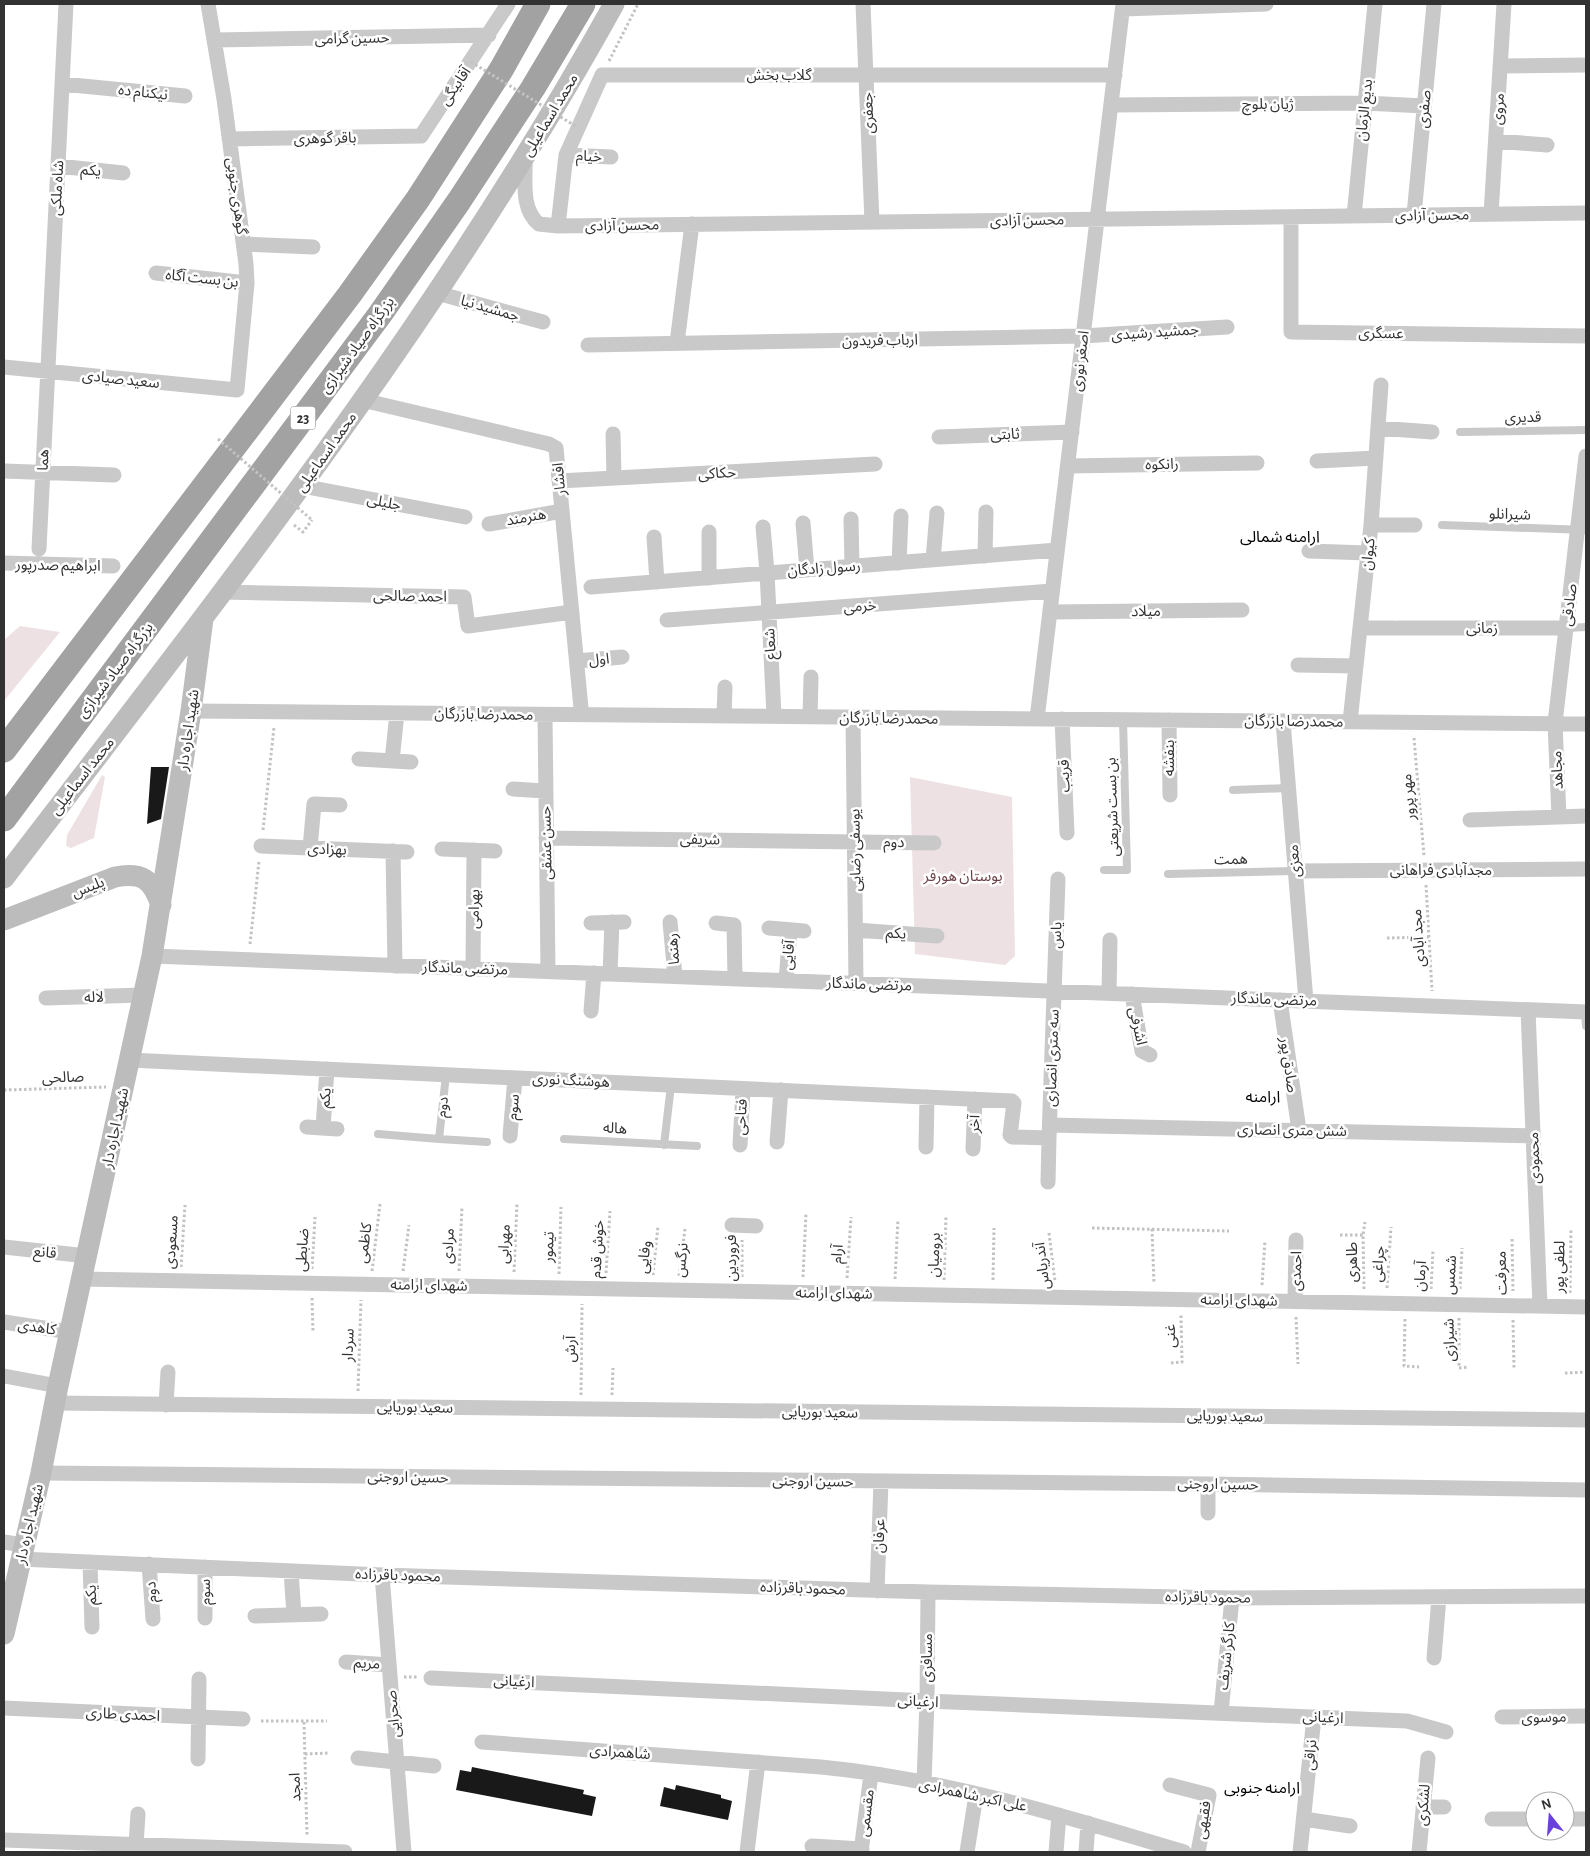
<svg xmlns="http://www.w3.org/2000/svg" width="1590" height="1856" font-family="'Alegreya Sans','Noto Sans Arabic',sans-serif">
	<rect width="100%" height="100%" fill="#fff"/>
	<!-- green -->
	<path fill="#eee1e4" d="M 20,626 L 60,632 L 4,701 L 4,640 Z
		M 102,775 L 105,777 L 94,838 L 71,848 L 66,846 L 67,835 Z
		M 910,777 L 1012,797 L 1015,956 L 1005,965 L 915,954 Z"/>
	<!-- building -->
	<path fill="#191919" d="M 151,767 L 169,767 L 161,819 L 147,824 Z
		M 472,1767 L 584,1790 L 583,1794 L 596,1797 L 592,1816 L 456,1790 L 460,1770 L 471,1772 Z
		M 676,1785 L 721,1795 L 721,1798 L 732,1801 L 728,1820 L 660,1806 L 664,1787 L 675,1790 Z"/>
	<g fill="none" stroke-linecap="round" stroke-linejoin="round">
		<!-- path -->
		<path stroke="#c2c2c2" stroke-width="3" stroke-dasharray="2.5 2.5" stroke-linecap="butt" d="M 609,61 L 638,4
			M 294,525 L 303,532 L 312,520
			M 1414,738 L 1424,856
			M 263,830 L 274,727
			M 1426,885 L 1432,991
			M 1387,938 L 1429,937
			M 250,944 L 259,861
			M 4,1090 L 106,1087
			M 1092,1228 L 1229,1231
			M 1152,1229 L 1154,1284
			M 1049,1233 L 1055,1282
			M 1340,1235 L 1363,1235
			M 1512,1239 L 1513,1291
			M 181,1267 L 185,1205
			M 312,1269 L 315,1217
			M 372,1271 L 380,1204
			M 403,1271 L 409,1225
			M 459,1271 L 462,1207
			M 514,1272 L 517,1203
			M 606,1273 L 610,1211
			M 559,1274 L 561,1207
			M 653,1275 L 658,1226
			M 679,1276 L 685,1229
			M 742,1277 L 742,1240
			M 803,1277 L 806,1213
			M 847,1278 L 851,1217
			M 895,1279 L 898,1219
			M 944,1280 L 946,1216
			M 993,1280 L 994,1228
			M 1262,1285 L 1265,1241
			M 1387,1288 L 1391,1227
			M 1364,1289 L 1363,1235 L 1365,1222
			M 1431,1289 L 1433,1250
			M 1460,1289 L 1462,1248
			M 1570,1293 L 1571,1228
			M 312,1298 L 313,1332
			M 1296,1317 L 1298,1364
			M 1459,1318 L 1459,1368 L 1468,1367
			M 1405,1319 L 1404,1366 L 1419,1367
			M 1513,1320 L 1514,1370
			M 1171,1363 L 1182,1362 L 1181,1315
			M 1565,1373 L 1586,1372
			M 358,1391 L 361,1300
			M 581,1395 L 582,1304
			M 612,1395 L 613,1368
			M 404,1677 L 417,1677
			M 261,1721 L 327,1721
			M 304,1722 L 307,1836
			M 305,1754 L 330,1753"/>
		<!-- service -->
		<path stroke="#c9c9c9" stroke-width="8" d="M 1460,432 L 1586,430
			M 1442,525 L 1586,530
			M 1567,628 L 1586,627
			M 1233,790 L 1288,788
			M 1104,870 L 1127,870 L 1123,720
			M 1168,874 L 1295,871
			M 1585,1012 L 1586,1026
			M 378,1134 L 439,1139 L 446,1075
			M 439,1139 L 487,1142
			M 564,1139 L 697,1146
			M 664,1145 L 671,1085"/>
		<!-- minor -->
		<path stroke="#c9c9c9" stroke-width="15" d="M 863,4 L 872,222
			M 1123,9 L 1266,4
			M 215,40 L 489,35
			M 1500,66 L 1586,65
			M 62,84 L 185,96
			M 1111,105 L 1365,103 L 1424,106
			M 229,139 L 421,136 L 508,4
			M 1496,141 L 1547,145
			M 566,155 L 611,157
			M 525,157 C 526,179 520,209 539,224 L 558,226 L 1586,213
			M 58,166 L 123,173
			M 1491,214 L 1504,4
			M 1414,215 L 1434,4
			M 1354,216 L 1375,4
			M 1291,217 L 1291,332 L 1586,336
			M 558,226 L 566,155 L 602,75 L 1115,75
			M 244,244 L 313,247
			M 156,273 L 247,283
			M 437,293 L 543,322
			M 677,343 L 692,224
			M 588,345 L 1083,336 L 1227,327
			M 4,367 L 237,390 L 247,283 L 246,264 L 224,99 L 208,4
			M 362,400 L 549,444 L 556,448 L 581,708
			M 1378,428 L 1432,432
			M 613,434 L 614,478
			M 939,437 L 1072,432
			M 1317,461 L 1376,458
			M 1068,466 L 1257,463
			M 4,471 L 114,475
			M 559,481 L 875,464
			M 302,486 L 465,517
			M 851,519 L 852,566
			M 803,523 L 807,570
			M 489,524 L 562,511
			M 1371,525 L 1415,525
			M 763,527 L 767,572 L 774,716
			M 709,532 L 709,578
			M 654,537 L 657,582
			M 39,549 L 66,4
			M 1309,551 L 1368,553
			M 985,556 L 986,512
			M 933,560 L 937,513
			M 4,563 L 113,566
			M 899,563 L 901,516
			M 591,587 L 1057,550
			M 222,592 L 464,597 L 468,626 L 572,612
			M 1050,612 L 1242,610
			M 667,620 L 1052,591
			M 1360,628 L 1394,628
			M 1398,628 L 1567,628
			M 577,661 L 622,657
			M 1298,665 L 1356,666
			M 191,711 L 1586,724
			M 545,715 L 548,971
			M 724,716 L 725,687
			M 810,717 L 811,677
			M 853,717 L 856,983
			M 1037,719 L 1123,4
			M 1062,719 L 1067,833
			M 1169,720 L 1170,795
			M 1283,721 L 1306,1001
			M 1350,722 L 1371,525 L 1381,385
			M 359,759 L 411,762
			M 392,761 L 397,713
			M 513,789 L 545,791
			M 1559,817 L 1555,723 L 1586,456
			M 1470,820 L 1586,816
			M 546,838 L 934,843
			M 261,846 L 407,852
			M 310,848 L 314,804 L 340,805
			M 442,849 L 495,851
			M 393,851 L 395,966
			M 1295,871 L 1586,869
			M 670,922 L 675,976
			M 591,923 L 624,922
			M 716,923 L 734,925 L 735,979
			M 769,928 L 804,931
			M 856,930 L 937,936
			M 152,956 L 1586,1012
			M 473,969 L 474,850
			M 610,974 L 612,922
			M 786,981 L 790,930
			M 1109,993 L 1110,940
			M 1132,994 L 1142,1051 L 1150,1055
			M 46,998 L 142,995
			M 1280,1000 L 1299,1130
			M 1528,1010 L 1540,1306
			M 591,1011 L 594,973
			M 129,1060 L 1012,1101 L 1014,1103 L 1010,1135 L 1012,1137 L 1049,1138 L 1058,879
			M 1050,1125 L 1533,1136
			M 307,1127 L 337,1129
			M 323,1128 L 327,1069
			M 510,1136 L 515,1078
			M 777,1142 L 781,1090
			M 740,1145 L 743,1089
			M 926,1147 L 927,1097
			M 973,1149 L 975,1099
			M 1048,1182 L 1049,1138
			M 732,1225 L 756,1226
			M 4,1247 L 87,1256
			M 81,1279 L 1586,1307
			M 1295,1301 L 1296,1240
			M 4,1322 L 70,1332
			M 4,1376 L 58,1386
			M 54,1403 L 1586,1420
			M 166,1405 L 168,1372
			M 41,1473 L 1208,1484 L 1586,1490
			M 1208,1513 L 1208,1484
			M 4,1542 L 23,1545
			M 20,1559 L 382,1575 L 928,1592 L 1232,1598 L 1586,1596
			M 90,1562 L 92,1627
			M 149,1564 L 153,1619
			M 205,1567 L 205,1618
			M 291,1571 L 294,1615
			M 382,1575 L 404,1852
			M 877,1591 L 881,1482
			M 255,1616 L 321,1614
			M 1434,1658 L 1439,1597
			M 346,1662 L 389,1665
			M 431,1678 L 927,1701 L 1407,1721 L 1446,1732
			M 4,1708 L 243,1719
			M 1221,1713 L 1232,1598
			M 1502,1717 L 1586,1716
			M 482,1742 L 821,1767 C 945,1779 1065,1816 1184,1852
			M 358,1758 L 434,1766
			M 198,1759 L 199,1679
			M 924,1783 L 927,1701 L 928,1592
			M 1170,1785 L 1209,1795 L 1198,1852
			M 1423,1807 L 1444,1807
			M 1304,1819 L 1350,1826
			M 1492,1819 L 1535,1819
			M 1565,1819 L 1586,1819
			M 4,1840 L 345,1852
			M 136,1845 L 138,1814
			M 812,1846 L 862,1849
			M 747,1852 L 758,1762
			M 861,1852 L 871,1774
			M 967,1852 L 976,1795
			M 1056,1852 L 1059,1815
			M 1086,1852 L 1088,1823
			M 1300,1852 L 1314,1717
			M 1419,1852 L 1428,1758"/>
		<!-- secondary -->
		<path stroke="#bcbcbc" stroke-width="21" d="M 4,878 C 220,596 442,316 614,4
			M 4,920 L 115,877 C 142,872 152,879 161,905
			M 4,1634 L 41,1473 L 58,1386 L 152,956 L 191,711 L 203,619"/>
		<!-- trunk -->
		<path stroke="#a2a2a2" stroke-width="25" d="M 4,750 L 350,294 L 418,199 L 501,70 L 538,4
			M 4,819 L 381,313 L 459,201 L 533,88 L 583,4"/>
		<!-- path-bridge -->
		<path stroke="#c2c2c2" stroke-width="3" stroke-dasharray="2.5 2.5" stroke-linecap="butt" d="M 471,62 L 577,127
			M 218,439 L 312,520"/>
	</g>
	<g text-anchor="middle" stroke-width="5" stroke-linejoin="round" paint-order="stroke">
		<!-- shield labels -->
		<rect fill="#fff" stroke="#707070" stroke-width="1" x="290.5" y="406.5" width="25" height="23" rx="4"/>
		<g font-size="14" font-weight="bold" fill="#323232">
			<text x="303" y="423">23</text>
		</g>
		<!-- street labels -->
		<g font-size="15" fill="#323232" stroke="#fff">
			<text transform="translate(352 38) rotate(-1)" y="5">حسین گرامی</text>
			<text x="779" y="80">گلاب بخش</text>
			<text transform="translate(455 86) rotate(-56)" y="5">آقابیگی</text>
			<text transform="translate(143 92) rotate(6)" y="5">نیکنام ده</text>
			<text x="1268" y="109">ژیان بلوچ</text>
			<text transform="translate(1424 109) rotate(-85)" y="5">صفری</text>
			<text transform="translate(1498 109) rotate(-86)" y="5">مروی</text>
			<text transform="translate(1364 110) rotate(-84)" y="5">بدیع الزمان</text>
			<text transform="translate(868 113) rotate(-92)" y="5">جعفری</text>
			<text transform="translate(550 115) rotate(-59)" y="5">محمد اسماعیلی</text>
			<text transform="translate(325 138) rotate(-1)" y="5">باقر گوهری</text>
			<text transform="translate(589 156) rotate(3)" y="5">خیام</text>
			<text transform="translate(91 170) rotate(6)" y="5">یکم</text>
			<text transform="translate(57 188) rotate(-87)" y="5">شاه ملکی</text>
			<text transform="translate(237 196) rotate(82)" y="5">گوهری جنوبی</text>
			<text transform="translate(1432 215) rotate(-1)" y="5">محسن آزادی</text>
			<text transform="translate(1027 220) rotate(-1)" y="5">محسن آزادی</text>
			<text transform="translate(622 225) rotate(-1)" y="5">محسن آزادی</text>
			<text transform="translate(202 278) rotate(6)" y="5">بن بست آگاه</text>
			<text transform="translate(490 308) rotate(16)" y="5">جمشید نیا</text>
			<text transform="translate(1155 332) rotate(-4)" y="5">جمشید رشیدی</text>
			<text transform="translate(1381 333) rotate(1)" y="5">عسگری</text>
			<text transform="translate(880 340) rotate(-1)" y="5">ارباب فریدون</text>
			<text transform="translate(357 345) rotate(-54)" y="5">بزرگراه صیاد شیرازی</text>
			<text transform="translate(1080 361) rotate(-83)" y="5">اصغر نوری</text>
			<text transform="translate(121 379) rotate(6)" y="5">سعید صیادی</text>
			<text transform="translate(1523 417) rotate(-1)" y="5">قدیری</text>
			<text transform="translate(1005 434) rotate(-2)" y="5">ثابتی</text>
			<text transform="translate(326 452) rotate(-55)" y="5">محمد اسماعیلی</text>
			<text transform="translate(43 460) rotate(-87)" y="5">هما</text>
			<text transform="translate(1162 464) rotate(-1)" y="5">رانکوه</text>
			<text transform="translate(717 473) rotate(-3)" y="5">حکاکی</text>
			<text transform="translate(559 479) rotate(-95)" y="5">افشار</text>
			<text transform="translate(384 502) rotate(11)" y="5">جلیلی</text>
			<text transform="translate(1510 514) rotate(2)" y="5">شیرانلو</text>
			<text transform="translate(526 517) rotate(-10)" y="5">هنرمند</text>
			<text transform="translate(1368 554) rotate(-84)" y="5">کیوان</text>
			<text transform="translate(58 565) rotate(1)" y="5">ابراهیم صدرپور</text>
			<text transform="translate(824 568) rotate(-4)" y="5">رسول زادگان</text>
			<text transform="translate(410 596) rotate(1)" y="5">احمد صالحی</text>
			<text transform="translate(1569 605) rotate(-83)" y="5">صادقی</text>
			<text transform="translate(860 606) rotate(-4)" y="5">خرمی</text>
			<text transform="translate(1146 611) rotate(-1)" y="5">میلاد</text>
			<text x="1482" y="633">زمانی</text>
			<text transform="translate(770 644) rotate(-93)" y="5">شعاع</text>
			<text transform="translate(599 659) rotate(-5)" y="5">اول</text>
			<text transform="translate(115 670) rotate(-53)" y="5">بزرگراه صیاد شیرازی</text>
			<text transform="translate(484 714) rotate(1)" y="5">محمدرضا بازرگان</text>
			<text transform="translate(889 718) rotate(1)" y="5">محمدرضا بازرگان</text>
			<text transform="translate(1294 721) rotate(1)" y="5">محمدرضا بازرگان</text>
			<text transform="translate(188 730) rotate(-82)" y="5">شهید اجاره دار</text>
			<text transform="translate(1169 758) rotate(-90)" y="5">بنفشه</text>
			<text transform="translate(1557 770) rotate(-92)" y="5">مجاهد</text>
			<text transform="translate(82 776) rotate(-52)" y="5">محمد اسماعیلی</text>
			<text transform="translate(1064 776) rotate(-92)" y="5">قریب</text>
			<text transform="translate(1408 797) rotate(-95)" y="5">مهر پرور</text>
			<text transform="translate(1112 807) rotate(-92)" y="5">بن بست شریعتی</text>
			<text transform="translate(700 839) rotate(1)" y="5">شریفی</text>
			<text transform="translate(894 842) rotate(1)" y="5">دوم</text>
			<text transform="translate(546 843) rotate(-91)" y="5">حسن عشقی</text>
			<text transform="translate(327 849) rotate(2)" y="5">بهزادی</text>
			<text transform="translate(855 850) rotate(-91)" y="5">یوسفی رضایی</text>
			<text transform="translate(1231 859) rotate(-1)" y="5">همت</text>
			<text transform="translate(1294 861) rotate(-95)" y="5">معزی</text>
			<text x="1441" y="875">مجدآبادی فراهانی</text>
			<text transform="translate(88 887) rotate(-21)" y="5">پلیس</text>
			<text transform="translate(474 909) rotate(-89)" y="5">بهرامی</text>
			<text transform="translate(896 933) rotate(4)" y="5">یکم</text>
			<text transform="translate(1056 935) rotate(-88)" y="5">یاس</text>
			<text transform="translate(1418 938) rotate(-94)" y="5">مجد آبادی</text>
			<text transform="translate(673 949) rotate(-95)" y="5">رهنما</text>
			<text transform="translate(788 955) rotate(-85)" y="5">آقایی</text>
			<text transform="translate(465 968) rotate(2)" y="5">مرتضی ماندگار</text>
			<text transform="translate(869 984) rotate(2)" y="5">مرتضی ماندگار</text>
			<text transform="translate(94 997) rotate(-2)" y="5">لاله</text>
			<text transform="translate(1274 999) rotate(2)" y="5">مرتضی ماندگار</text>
			<text transform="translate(1138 1026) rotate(78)" y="5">اشرفی</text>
			<text transform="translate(1052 1058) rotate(-88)" y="5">سه متری انصاری</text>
			<text transform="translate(1289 1065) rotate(82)" y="5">صادق پور</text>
			<text transform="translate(63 1077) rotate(-2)" y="5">صالحی</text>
			<text transform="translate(571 1080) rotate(3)" y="5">هوشنگ نوری</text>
			<text transform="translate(325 1098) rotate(-86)" y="5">یکم</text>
			<text transform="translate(442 1107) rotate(-84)" y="5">دوم</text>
			<text transform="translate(513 1107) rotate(-85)" y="5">سوم</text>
			<text transform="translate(741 1117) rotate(-87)" y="5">فتاحی</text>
			<text transform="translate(974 1124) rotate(-88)" y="5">آخر</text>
			<text transform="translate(115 1128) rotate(-78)" y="5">شهید اجاره دار</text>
			<text transform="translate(615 1128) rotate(3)" y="5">هاله</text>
			<text transform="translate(1292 1130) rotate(1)" y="5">شش متری انصاری</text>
			<text transform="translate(1534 1158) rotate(-92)" y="5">محمودی</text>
			<text transform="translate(171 1242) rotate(-86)" y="5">مسعودی</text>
			<text transform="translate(364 1243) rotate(-83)" y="5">کاظمی</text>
			<text transform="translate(504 1244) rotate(-87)" y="5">مهرابی</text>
			<text transform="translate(448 1246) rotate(-87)" y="5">مرادی</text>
			<text transform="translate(548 1247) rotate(-88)" y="5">تیمور</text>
			<text transform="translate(597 1249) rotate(-87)" y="5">خوش قدم</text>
			<text transform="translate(302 1250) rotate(-86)" y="5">ضابطی</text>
			<text transform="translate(45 1252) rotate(6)" y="5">قانع</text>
			<text transform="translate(837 1254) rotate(-86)" y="5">آرام</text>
			<text transform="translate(934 1255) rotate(-88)" y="5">برومیان</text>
			<text transform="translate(644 1257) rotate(-84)" y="5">وفایی</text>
			<text transform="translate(731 1258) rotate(-90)" y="5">فروردین</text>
			<text transform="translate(681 1260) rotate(-84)" y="5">نرگس</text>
			<text transform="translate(1352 1262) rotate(-90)" y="5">طاهری</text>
			<text transform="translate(1378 1264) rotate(-86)" y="5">چراغی</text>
			<text transform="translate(1042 1266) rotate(-97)" y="5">آندریاس</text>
			<text transform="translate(1559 1267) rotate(-89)" y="5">لطفی پور</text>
			<text transform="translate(1296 1271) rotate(-89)" y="5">احمدی</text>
			<text transform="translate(1501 1273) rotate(-91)" y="5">معرفت</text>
			<text transform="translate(1450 1275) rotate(-87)" y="5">شمس</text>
			<text transform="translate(1420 1276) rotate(-86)" y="5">آرمان</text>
			<text transform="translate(429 1285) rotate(1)" y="5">شهدای ارامنه</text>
			<text transform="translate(834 1293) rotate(1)" y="5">شهدای ارامنه</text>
			<text transform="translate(1239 1300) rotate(1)" y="5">شهدای ارامنه</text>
			<text transform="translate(37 1327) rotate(8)" y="5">کاهدی</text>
			<text transform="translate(1170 1336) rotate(-91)" y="5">غنی</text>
			<text transform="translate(1449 1340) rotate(-92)" y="5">شیرازی</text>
			<text transform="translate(348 1345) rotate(-88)" y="5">سردار</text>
			<text transform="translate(570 1349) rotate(-89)" y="5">آرش</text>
			<text transform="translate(415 1407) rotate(1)" y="5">سعید بوریایی</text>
			<text transform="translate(820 1412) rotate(1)" y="5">سعید بوریایی</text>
			<text transform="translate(1225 1416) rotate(1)" y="5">سعید بوریایی</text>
			<text transform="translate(408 1477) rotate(1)" y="5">حسین اروجنی</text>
			<text transform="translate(813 1481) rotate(1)" y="5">حسین اروجنی</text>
			<text transform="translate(1218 1484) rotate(1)" y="5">حسین اروجنی</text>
			<text transform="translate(29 1524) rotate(-77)" y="5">شهید اجاره دار</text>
			<text transform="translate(879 1536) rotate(-88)" y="5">عرفان</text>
			<text transform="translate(398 1575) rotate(2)" y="5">محمود باقرزاده</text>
			<text transform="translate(803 1588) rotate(2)" y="5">محمود باقرزاده</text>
			<text transform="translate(151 1592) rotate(-94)" y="5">دوم</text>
			<text transform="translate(205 1592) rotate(-91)" y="5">سوم</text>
			<text transform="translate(91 1595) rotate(-92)" y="5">یکم</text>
			<text transform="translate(1208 1597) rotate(1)" y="5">محمود باقرزاده</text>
			<text transform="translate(1226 1656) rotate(-84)" y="5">کارگر شریف</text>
			<text transform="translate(927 1658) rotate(-90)" y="5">مسافری</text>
			<text transform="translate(367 1663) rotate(4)" y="5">مریم</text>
			<text transform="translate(514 1681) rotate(3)" y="5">ارغیانی</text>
			<text transform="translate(918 1701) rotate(3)" y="5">ارغیانی</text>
			<text transform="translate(123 1714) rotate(3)" y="5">احمدی طاری</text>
			<text transform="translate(393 1714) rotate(-95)" y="5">صحرایی</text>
			<text transform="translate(1323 1717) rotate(3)" y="5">ارغیانی</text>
			<text transform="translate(1544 1717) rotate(-1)" y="5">موسوی</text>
			<text transform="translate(620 1752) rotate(4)" y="5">شاهمرادی</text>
			<text transform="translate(1310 1755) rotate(-85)" y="5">نراقی</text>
			<text transform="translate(295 1787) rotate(-92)" y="5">امجد</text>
			<text transform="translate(973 1795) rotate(12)" y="5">علی اکبر شاهمرادی</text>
			<text transform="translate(1423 1805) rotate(-85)" y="5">لشکری</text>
			<text transform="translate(866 1813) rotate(-83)" y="5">مقسمی</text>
			<text transform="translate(1203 1820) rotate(-82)" y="5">فقیهی</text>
		</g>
		<!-- park labels -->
		<g font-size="15" fill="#6c4147" stroke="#fff">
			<text x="963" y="881">بوستان هورفر</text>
		</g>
		<!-- neighbourhood labels -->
		<g font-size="16" fill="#000" stroke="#fff">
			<text x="1280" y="542">ارامنه شمالی</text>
			<text x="1263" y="1102">ارامنه</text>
			<text x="1262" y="1793">ارامنه جنوبی</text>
		</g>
	</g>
	<!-- border -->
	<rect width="1590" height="1856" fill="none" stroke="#323232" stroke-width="10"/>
	<!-- north arrow -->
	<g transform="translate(1550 1816) rotate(343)"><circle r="24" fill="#ffffff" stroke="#adadad"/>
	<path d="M0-4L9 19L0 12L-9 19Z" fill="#6a41dc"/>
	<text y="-8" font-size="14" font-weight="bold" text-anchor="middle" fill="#323232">N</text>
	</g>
</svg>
